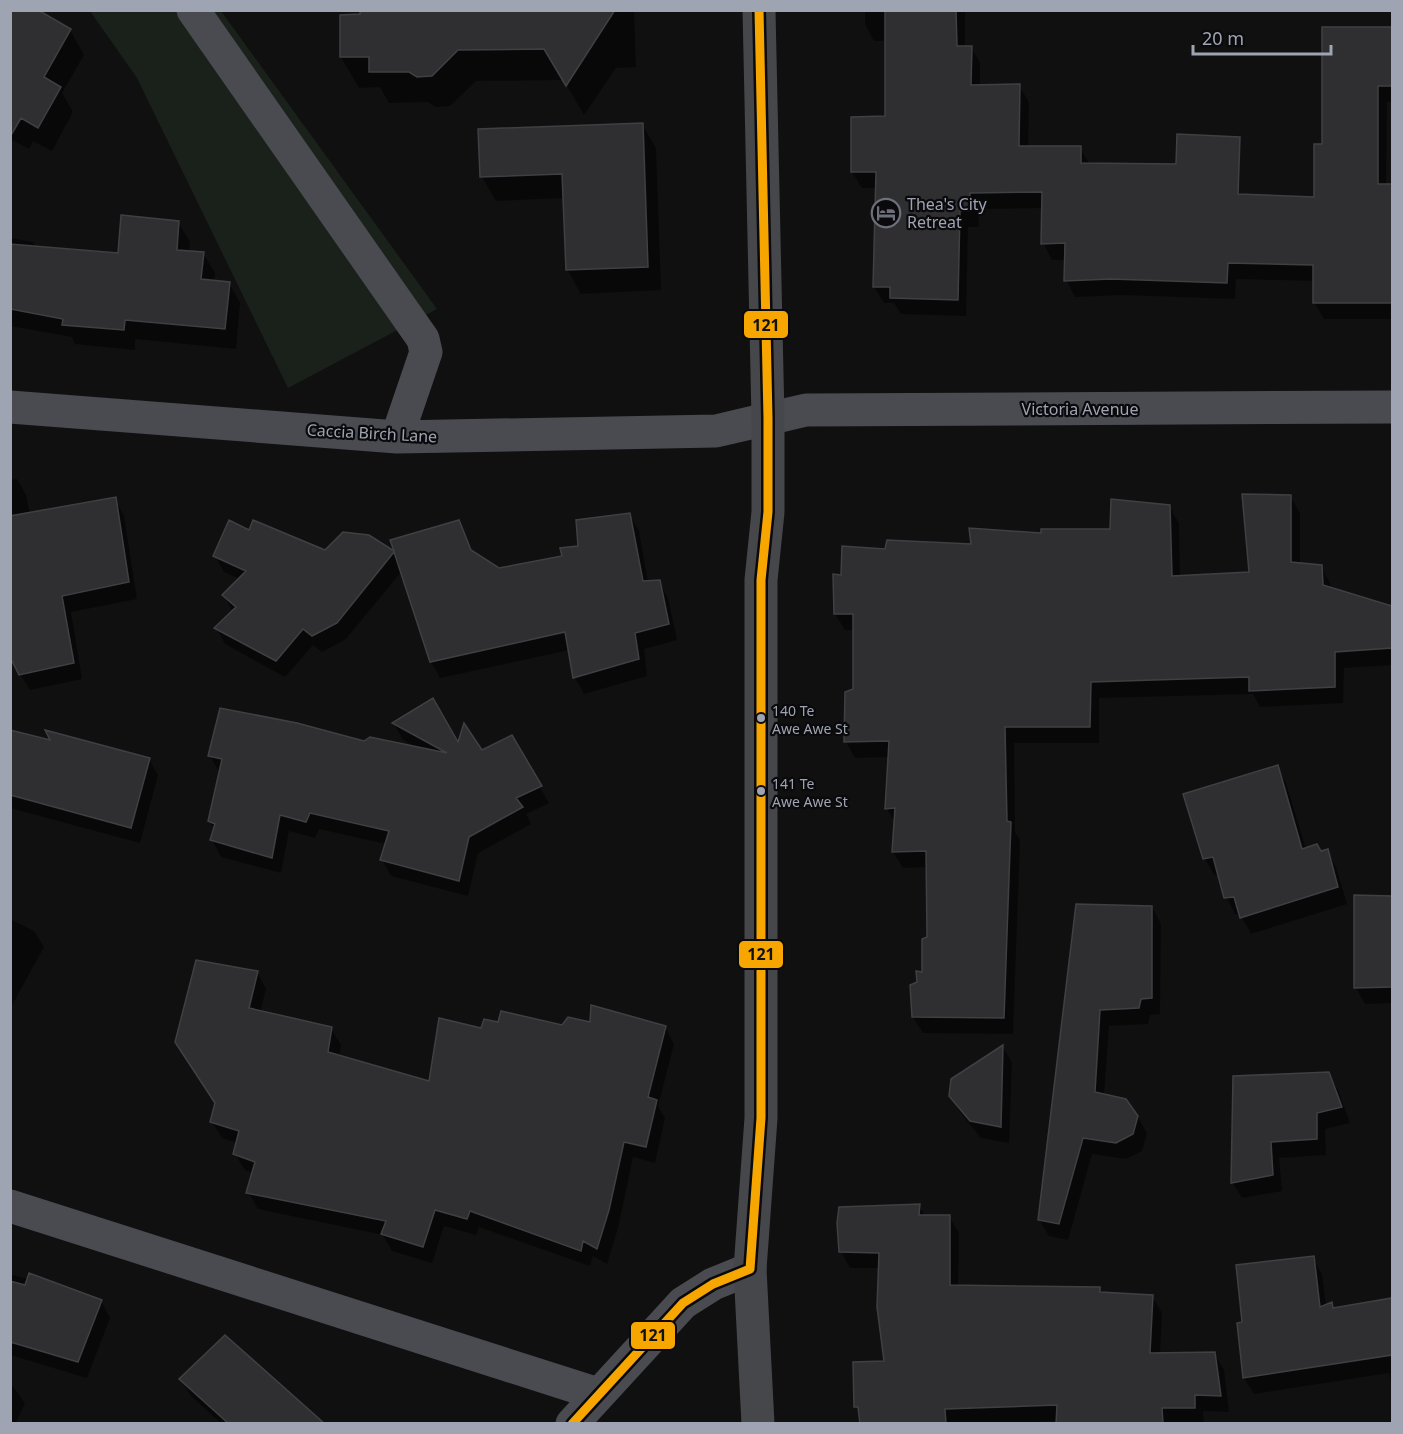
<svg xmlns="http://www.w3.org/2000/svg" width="1403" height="1434" font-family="'Noto Sans',sans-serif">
	<rect width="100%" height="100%" fill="#101010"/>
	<!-- green -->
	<path fill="#1a211b" d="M 90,11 L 221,11 L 437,309 L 288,388 L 137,78 Z"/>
	<!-- shadow -->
	<path fill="#0007" d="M 10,10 L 70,30 L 84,55 L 62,93 L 73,112 L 52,151 L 33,141 L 29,149 L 10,139 Z
		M 362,10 L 634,10 L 636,67 L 616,68 L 584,115 L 564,80 L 476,81 L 450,106 L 436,107 L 428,102 L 389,103 L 380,87 L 359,88 L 341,57 L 362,16 Z
		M 865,10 L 965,10 L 965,47 L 971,47 L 980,63 L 980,86 L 1019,86 L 1029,102 L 1028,147 L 1080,148 L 1090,165 L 1193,220 L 1315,198 L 1324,145 L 1324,29 L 1392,28 L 1392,102 L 1387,102 L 1386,185 L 1392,186 L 1392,319 L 1324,319 L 1314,302 L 1314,281 L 1236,279 L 1235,299 L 1121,295 L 1075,297 L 1066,280 L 1066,260 L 1052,260 L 1043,243 L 1043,208 L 978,209 L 979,227 L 968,227 L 966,316 L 901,314 L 894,303 L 884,303 L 874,287 L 877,188 L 862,188 L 852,172 L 887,118 L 887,41 L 874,41 L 865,24 Z
		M 642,124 L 656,148 L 661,290 L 581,294 L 567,269 L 564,198 L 496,201 L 482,177 Z
		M 178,222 L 190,242 L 189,252 L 203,253 L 215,273 L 214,282 L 229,283 L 240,303 L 236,349 L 135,339 L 135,350 L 75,344 L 72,337 L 10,326 L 10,238 L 33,242 L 36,247 L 119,255 Z
		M 17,479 L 26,495 L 30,514 L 115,499 L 124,516 L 137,599 L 71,612 L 82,679 L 30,690 L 20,674 L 10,633 L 10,480 Z
		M 1290,496 L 1300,513 L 1300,564 L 1321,566 L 1330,583 L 1331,589 L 1392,607 L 1392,580 L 1392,665 L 1344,668 L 1343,703 L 1260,707 L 1253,694 L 1099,698 L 1099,743 L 1014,743 L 1015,832 L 1020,840 L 1013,1034 L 923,1033 L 913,1017 L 918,983 L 924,974 L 928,939 L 928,867 L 903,868 L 893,852 L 895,823 L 887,809 L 889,757 L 855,758 L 846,742 L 855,690 L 854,630 L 845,630 L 835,614 L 843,577 L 887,551 L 973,546 L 1043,534 L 1112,531 L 1169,506 L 1179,523 L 1180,577 L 1251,573 Z
		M 629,514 L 639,531 L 648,582 L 659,581 L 668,598 L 677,640 L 644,649 L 647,676 L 584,694 L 575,678 L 570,650 L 440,678 L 431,662 L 402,571 L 346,639 L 322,652 L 313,645 L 285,677 L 225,644 L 216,628 L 233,612 L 224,595 L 240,579 L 224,572 L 215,556 L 250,533 L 325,552 L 368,536 L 396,554 L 458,521 L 474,554 L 499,570 L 564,558 Z
		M 394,724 L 481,752 L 511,737 L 549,803 L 526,814 L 531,824 L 478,853 L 468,896 L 391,876 L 382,859 L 386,844 L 319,829 L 315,838 L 289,831 L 281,873 L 221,857 L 212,840 L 215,830 L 209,821 L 219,772 L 210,756 L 365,742 L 418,748 L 403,740 Z
		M 10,732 L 53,743 L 149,759 L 158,775 L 140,843 L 10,808 Z
		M 1277,767 L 1286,783 L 1306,849 L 1321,853 L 1327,851 L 1336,867 L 1347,904 L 1251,934 L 1240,914 L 1235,914 L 1226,897 L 1219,874 L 1214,875 L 1205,859 Z
		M 1355,896 L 1392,898 L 1392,1003 L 1365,1004 L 1356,988 Z
		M 1078,905 L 1152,907 L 1161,924 L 1160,1014 L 1150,1015 L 1148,1024 L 1109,1026 L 1104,1096 L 1137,1116 L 1147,1133 L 1142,1151 L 1126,1159 L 1092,1154 L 1068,1240 L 1049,1236 L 1039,1219 Z
		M 10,919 L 34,931 L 44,947 L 10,1009 Z
		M 257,972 L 266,989 L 260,1013 L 331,1029 L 341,1045 L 339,1057 L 430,1083 L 482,1030 L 499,1024 L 562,1027 L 591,1024 L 665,1027 L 674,1044 L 658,1106 L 665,1118 L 655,1163 L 633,1157 L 618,1228 L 607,1264 L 593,1256 L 590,1266 L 479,1227 L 476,1235 L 444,1226 L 432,1263 L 392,1251 L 383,1235 L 258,1209 L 248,1192 L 253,1173 L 245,1170 L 235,1154 L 237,1143 L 222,1138 L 212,1122 Z
		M 1003,1047 L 1012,1063 L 1009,1143 L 981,1138 L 960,1112 L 950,1095 Z
		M 1328,1073 L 1338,1090 L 1350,1123 L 1325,1129 L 1326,1155 L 1279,1158 L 1282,1191 L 1242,1198 L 1232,1182 Z
		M 919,1206 L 925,1216 L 949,1216 L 959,1233 L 958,1287 L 1099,1288 L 1102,1293 L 1152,1296 L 1162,1313 L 1160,1354 L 1214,1353 L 1224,1370 L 1229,1412 L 1203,1411 L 1204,1424 L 1057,1424 L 1058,1421 L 989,1424 L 862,1424 L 861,1415 L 856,1406 L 886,1362 L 880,1268 L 850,1268 L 841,1251 Z
		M 1313,1258 L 1322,1274 L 1326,1306 L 1332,1304 L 1335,1309 L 1392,1300 L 1392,1389 L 1389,1373 L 1254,1394 L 1244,1378 L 1239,1324 L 1244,1323 Z
		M 10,1274 L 101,1301 L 110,1318 L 87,1378 L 10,1355 Z
		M 181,1380 L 323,1424 L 222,1424 L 191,1396 Z
		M 10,1383 L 25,1403 L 15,1424 L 10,1424 Z"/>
	<!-- building -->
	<path fill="#2f2f31" stroke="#3e4044" stroke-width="1.5" d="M 10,10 L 38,10 L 71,29 L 44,77 L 61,87 L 38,128 L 21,118 L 10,137 Z
		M 360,10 L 615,10 L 566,86 L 544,49 L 458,50 L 432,76 L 417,77 L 409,72 L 369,72 L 369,57 L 340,57 L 340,15 L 360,14 Z
		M 885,10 L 956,10 L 957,46 L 972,46 L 971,85 L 1020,84 L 1019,146 L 1081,146 L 1081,163 L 1176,164 L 1177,134 L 1240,137 L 1238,194 L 1314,197 L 1314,144 L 1322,144 L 1322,27 L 1392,27 L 1392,86 L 1378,86 L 1378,184 L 1392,184 L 1392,303 L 1313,303 L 1313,265 L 1228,263 L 1227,283 L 1111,279 L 1064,281 L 1065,243 L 1041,244 L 1042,192 L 970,193 L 970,211 L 960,211 L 958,300 L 890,298 L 890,287 L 873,287 L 876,172 L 851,172 L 851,117 L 885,116 Z
		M 643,123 L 648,267 L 566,270 L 562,174 L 480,177 L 478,129 Z
		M 121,215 L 179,221 L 177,250 L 204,252 L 201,279 L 230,282 L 225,329 L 125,320 L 124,330 L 62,325 L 63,319 L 10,309 L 10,244 L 118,253 Z
		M 1242,494 L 1291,495 L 1291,562 L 1322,565 L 1323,585 L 1392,606 L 1392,648 L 1335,652 L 1335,687 L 1249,691 L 1249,677 L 1091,682 L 1090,727 L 1005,727 L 1007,821 L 1011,822 L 1004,1018 L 912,1017 L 910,985 L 917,982 L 916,971 L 922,972 L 922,939 L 927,937 L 926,851 L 892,852 L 895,808 L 885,809 L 889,741 L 844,742 L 845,692 L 853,689 L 853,614 L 834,614 L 833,574 L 841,575 L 842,546 L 885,549 L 887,540 L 971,544 L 969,528 L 1041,533 L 1041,529 L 1110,529 L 1111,499 L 1170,505 L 1172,576 L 1249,572 Z
		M 116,497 L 129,582 L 62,596 L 74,663 L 19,675 L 10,657 L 10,516 Z
		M 630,513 L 643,581 L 660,580 L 669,624 L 635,633 L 639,659 L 573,678 L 565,632 L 430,662 L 394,552 L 337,623 L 312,636 L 303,629 L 276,661 L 214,628 L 236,607 L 222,595 L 246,571 L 213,556 L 229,520 L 249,530 L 253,520 L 325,550 L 343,532 L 369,535 L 394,551 L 390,540 L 459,520 L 471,550 L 499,568 L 562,556 L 560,548 L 578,546 L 576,520 Z
		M 433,698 L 458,742 L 464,723 L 482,750 L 512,735 L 542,786 L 516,798 L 523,807 L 469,837 L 459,881 L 380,860 L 389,831 L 310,813 L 306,822 L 280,815 L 272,858 L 210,840 L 215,824 L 208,821 L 222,759 L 208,756 L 220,708 L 297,723 L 364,741 L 370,737 L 447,753 L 392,723 Z
		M 10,730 L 50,740 L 45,730 L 150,758 L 131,828 L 10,795 Z
		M 1278,765 L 1302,849 L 1317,844 L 1321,851 L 1328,849 L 1338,887 L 1240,918 L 1234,897 L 1224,898 L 1213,857 L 1203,859 L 1183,794 Z
		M 1354,895 L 1392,896 L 1392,987 L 1354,988 Z
		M 1076,904 L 1152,906 L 1152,998 L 1141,999 L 1139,1008 L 1100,1010 L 1095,1092 L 1126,1099 L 1138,1116 L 1133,1134 L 1116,1143 L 1083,1138 L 1059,1224 L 1038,1220 Z
		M 196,960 L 258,971 L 249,1008 L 332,1027 L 328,1052 L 429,1081 L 439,1018 L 481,1028 L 484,1019 L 498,1022 L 501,1011 L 562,1025 L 568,1017 L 590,1022 L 591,1005 L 666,1026 L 648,1097 L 657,1100 L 646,1147 L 624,1142 L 609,1210 L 597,1249 L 583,1241 L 581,1251 L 470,1211 L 467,1219 L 435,1210 L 423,1247 L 381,1234 L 386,1221 L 246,1193 L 255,1162 L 233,1154 L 239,1131 L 210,1122 L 215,1103 L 175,1042 Z
		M 1003,1045 L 1001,1127 L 970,1121 L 949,1096 L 951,1079 Z
		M 1329,1072 L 1342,1107 L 1317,1113 L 1317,1139 L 1271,1142 L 1273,1175 L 1231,1183 L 1233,1076 Z
		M 920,1204 L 919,1215 L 950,1215 L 950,1285 L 1100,1287 L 1100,1292 L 1153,1295 L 1150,1353 L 1215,1352 L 1221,1396 L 1195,1395 L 1195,1408 L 1162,1408 L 1163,1424 L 1056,1424 L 1057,1405 L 945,1409 L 946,1424 L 860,1424 L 858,1407 L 854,1407 L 853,1362 L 884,1361 L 877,1307 L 879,1253 L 839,1252 L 837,1223 L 839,1207 Z
		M 1314,1256 L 1320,1307 L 1332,1302 L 1333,1308 L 1392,1298 L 1392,1355 L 1243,1378 L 1237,1323 L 1242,1322 L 1236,1265 Z
		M 29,1273 L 102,1300 L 78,1362 L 10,1342 L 10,1281 L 25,1285 Z
		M 225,1335 L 325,1424 L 229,1424 L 179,1379 Z"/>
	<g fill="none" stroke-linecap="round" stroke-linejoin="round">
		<!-- minor -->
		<path stroke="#4a4b50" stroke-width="33" d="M 193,10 L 423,339 L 426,352 L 397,437
			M 10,407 L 397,437 L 716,431 L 806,410 L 1392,407
			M 10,1206 L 598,1394
			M 572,1424 L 683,1303 L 713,1284 L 750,1269"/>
		<!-- major -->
		<path stroke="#46474b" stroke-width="33" d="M 758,1424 L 750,1269 L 761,1118 L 761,580 L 768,512 L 768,418 L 759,10"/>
		<!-- bus-1 casing -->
		<g stroke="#0a0a0c" stroke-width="14">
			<path id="bus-1" d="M 750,1269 L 761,1118 L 761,580 L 768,512 L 768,418 L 759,10
				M 572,1424 L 683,1303 L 713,1284 L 750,1269"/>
		</g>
		<!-- bus-1 -->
		<use href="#bus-1" stroke="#f7a600" stroke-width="9"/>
	</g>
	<!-- icons -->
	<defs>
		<g id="hotel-ring" transform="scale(1.5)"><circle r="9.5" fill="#0a0a0c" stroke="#6d707a" stroke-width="1.5"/><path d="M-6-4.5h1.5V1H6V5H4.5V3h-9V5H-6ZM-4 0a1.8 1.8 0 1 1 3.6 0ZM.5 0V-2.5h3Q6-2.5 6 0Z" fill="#6d707a"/></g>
	</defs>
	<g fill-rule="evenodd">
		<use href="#hotel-ring" x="886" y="213"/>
	</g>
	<!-- markers -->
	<g fill="#9fa4b3" stroke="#0a0a0c" stroke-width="2">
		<circle cx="761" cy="718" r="5"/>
		<circle cx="761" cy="791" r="5"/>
	</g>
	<g text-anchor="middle" stroke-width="4.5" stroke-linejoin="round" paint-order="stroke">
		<!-- bus labels -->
		<g font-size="14" fill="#9fa4b3" stroke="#0a0a0c" text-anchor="start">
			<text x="772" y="716">140 Te<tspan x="772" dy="18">Awe Awe St</tspan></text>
			<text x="772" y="789">141 Te<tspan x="772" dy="18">Awe Awe St</tspan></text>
		</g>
		<!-- poi labels -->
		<g font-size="16" fill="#9fa4b3" stroke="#0a0a0c" text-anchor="start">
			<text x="907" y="210">Thea's City<tspan x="907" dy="18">Retreat</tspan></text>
		</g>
		<!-- street labels -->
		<g font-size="16" fill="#9fa4b3" stroke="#0a0a0c">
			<text x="1080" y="415">Victoria Avenue</text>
			<text transform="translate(372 433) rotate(3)" y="6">Caccia Birch Lane</text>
		</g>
	</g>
	<g stroke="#0a0a0c" stroke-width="2">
		<rect x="743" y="310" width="46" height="29" rx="6" fill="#f7a600"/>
		<rect x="738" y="940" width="46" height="29" rx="6" fill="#f7a600"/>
		<rect x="630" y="1321" width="46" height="29" rx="6" fill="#f7a600"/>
	</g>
	<g font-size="16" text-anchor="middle" font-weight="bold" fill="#111">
		<text x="766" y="331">121</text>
		<text x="761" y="960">121</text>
		<text x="653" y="1341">121</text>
	</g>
	<!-- border -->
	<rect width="1403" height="1434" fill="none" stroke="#9fa4b3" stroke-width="24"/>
	<!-- scale -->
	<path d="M1193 45v9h138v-9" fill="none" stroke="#9fa4b3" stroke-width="3"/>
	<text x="1202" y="45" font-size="18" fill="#9fa4b3" stroke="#0a0a0c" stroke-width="4.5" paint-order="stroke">20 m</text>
</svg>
